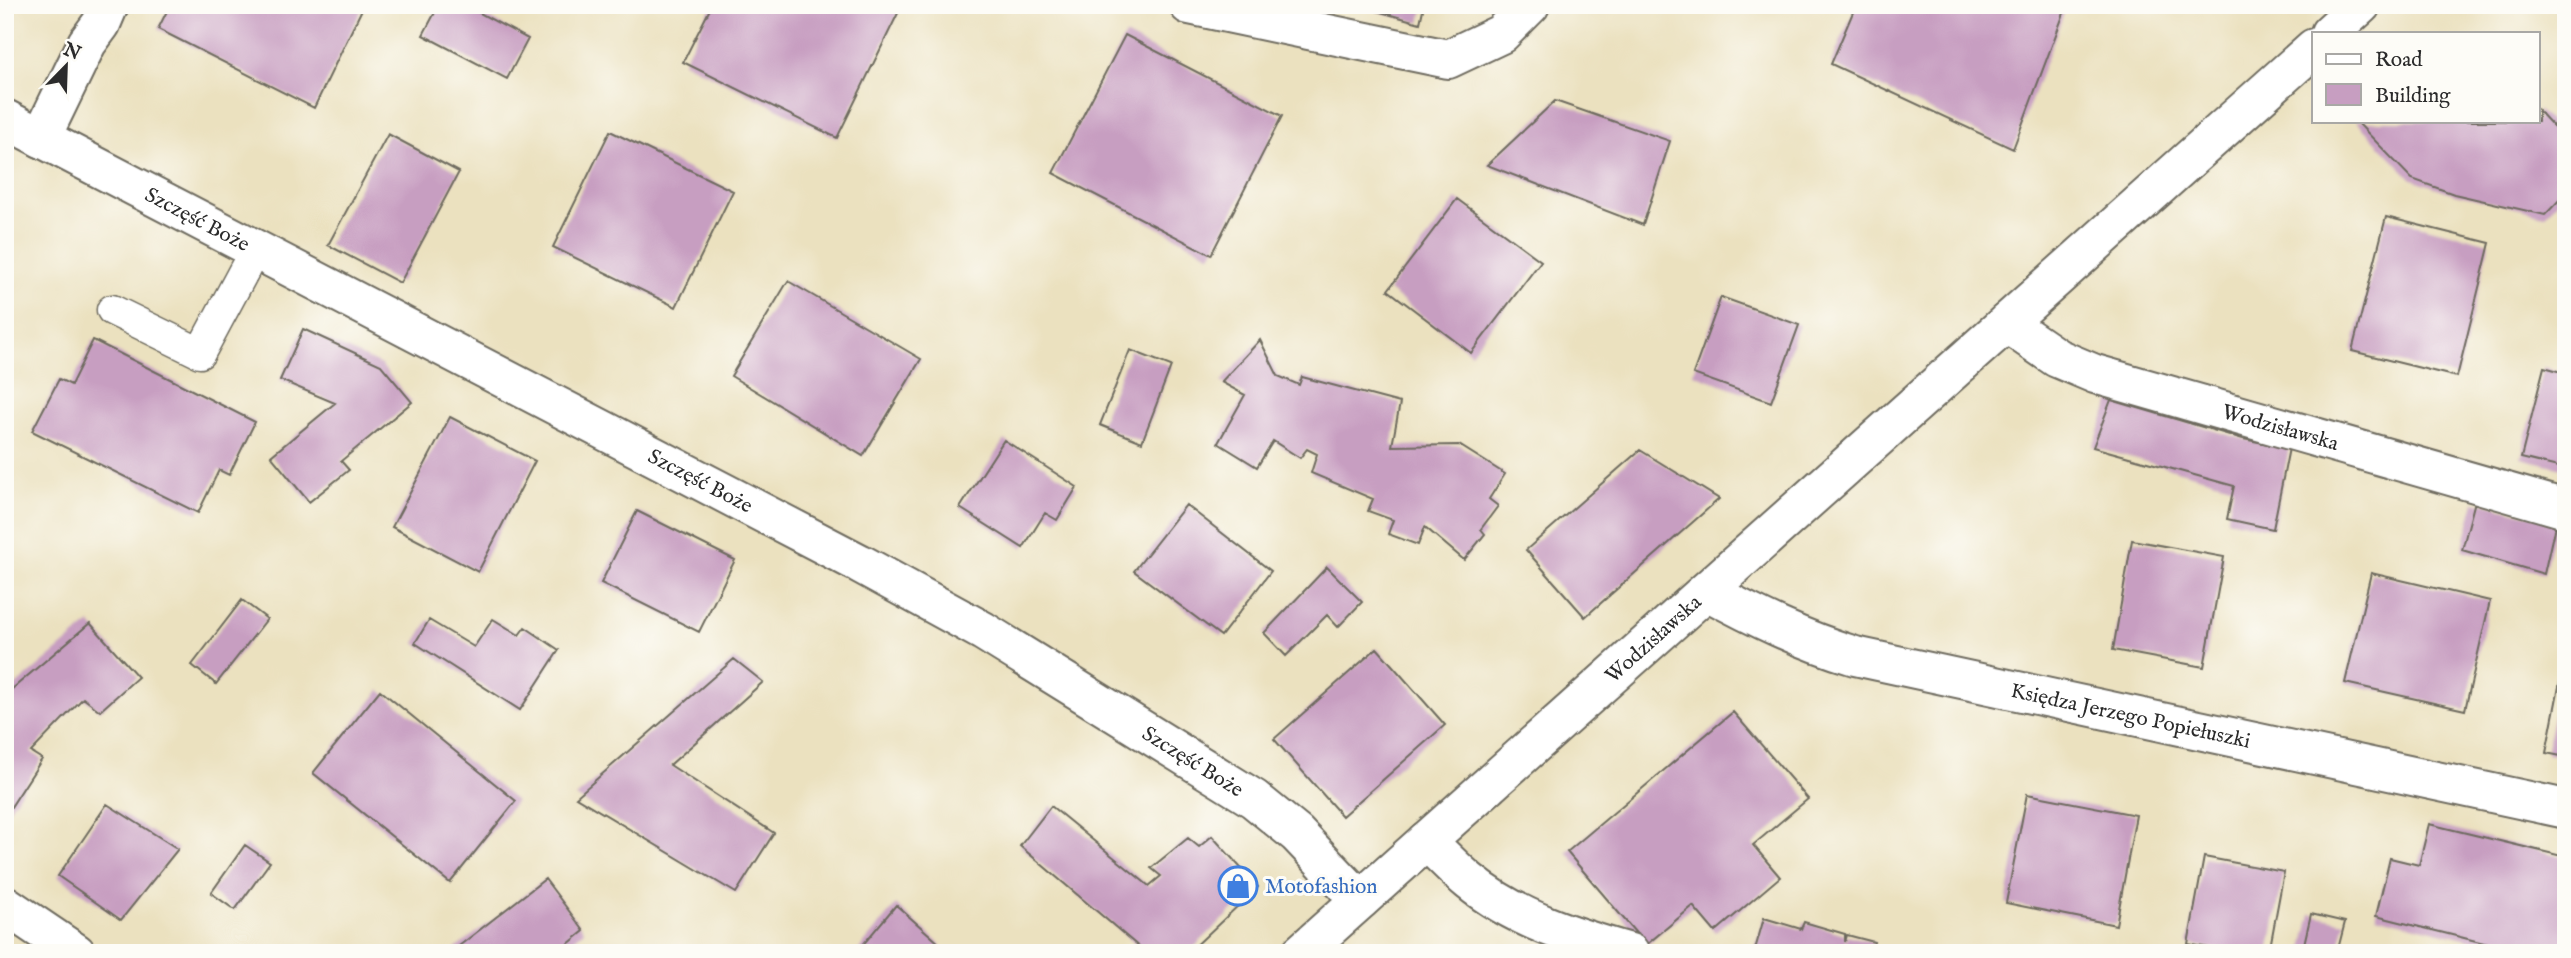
<svg xmlns="http://www.w3.org/2000/svg" width="2571" height="958" font-family="'IM FELL English',serif">
	<rect width="100%" height="100%" fill="#fdfcf7"/>
	<filter id="ink" filterUnits="userSpaceOnUse"><feTurbulence type="fractalNoise" baseFrequency=".0143" numOctaves="2"/><feDisplacementMap in="SourceGraphic" scale="14" xChannelSelector="R" yChannelSelector="G"/><feConvolveMatrix kernelMatrix="1 2 1 2 8 2 1 2 1" color-interpolation-filters="sRGB"/></filter>
	<filter id="wash" filterUnits="userSpaceOnUse"><feTurbulence type="fractalNoise" baseFrequency=".00686" numOctaves="4" result="noise"/><feDisplacementMap in="SourceGraphic" scale="28" xChannelSelector="R" yChannelSelector="G"/><feGaussianBlur stdDeviation="1.57" result="paint"/><feColorMatrix in="noise" values="0 0 0 0 0 0 0 0 0 0 0 0 0 0 0 0 0 1.4 0 .05"/><feComposite in="paint" operator="in"/></filter>
	<g filter="url(#wash)">
		<rect width="100%" height="100%" fill="#ebe1bf"/>
		<g id="blocks">
			<!-- building -->
			<path fill="#c79ec1" d="M 170,5 L 364,5 L 314,108 L 158,29 Z
				M 439,5 L 465,5 L 528,39 L 507,79 L 423,35 Z
				M 712,5 L 902,5 L 837,138 L 683,62 Z
				M 1355,5 L 1424,5 L 1420,23 Z
				M 1856,5 L 2067,5 L 2013,149 L 1831,64 Z
				M 1125,35 L 1282,116 L 1211,255 L 1053,173 Z
				M 1555,101 L 1670,141 L 1643,225 L 1487,165 Z
				M 2538,110 L 2566,140 L 2566,193 L 2545,215 L 2454,194 L 2412,179 L 2356,121 L 2538,121 Z
				M 610,131 L 733,191 L 676,307 L 553,247 Z
				M 388,134 L 459,172 L 400,283 L 328,245 Z
				M 1457,199 L 1541,261 L 1471,353 L 1388,290 Z
				M 2386,217 L 2490,243 L 2457,377 L 2352,351 Z
				M 788,281 L 921,359 L 863,456 L 731,376 Z
				M 1721,297 L 1799,325 L 1771,402 L 1693,374 Z
				M 303,329 L 381,365 L 412,402 L 341,461 L 349,470 L 309,502 L 271,456 L 335,403 L 280,380 Z
				M 93,340 L 255,422 L 229,475 L 219,470 L 198,513 L 32,431 L 59,379 L 71,385 Z
				M 1260,340 L 1278,376 L 1299,385 L 1302,377 L 1400,403 L 1392,446 L 1459,445 L 1505,474 L 1489,499 L 1498,506 L 1481,529 L 1485,534 L 1464,560 L 1425,527 L 1418,545 L 1388,534 L 1393,520 L 1368,511 L 1373,499 L 1311,473 L 1317,454 L 1307,449 L 1300,458 L 1273,441 L 1257,467 L 1218,443 L 1245,395 L 1221,382 Z
				M 1130,350 L 1171,366 L 1142,442 L 1100,425 Z
				M 2544,367 L 2566,373 L 2566,469 L 2521,458 Z
				M 2111,400 L 2243,439 L 2289,448 L 2273,529 L 2227,519 L 2234,486 L 2093,447 Z
				M 450,417 L 535,461 L 478,572 L 392,527 Z
				M 1004,440 L 1077,487 L 1057,520 L 1045,513 L 1023,548 L 960,508 Z
				M 1640,450 L 1719,499 L 1585,617 L 1526,550 Z
				M 2475,501 L 2556,521 L 2544,574 L 2462,550 Z
				M 1186,505 L 1271,571 L 1221,636 L 1134,571 Z
				M 637,511 L 735,560 L 699,632 L 601,583 Z
				M 2132,540 L 2224,557 L 2204,667 L 2113,650 Z
				M 1327,567 L 1362,602 L 1338,627 L 1327,615 L 1286,656 L 1264,633 Z
				M 2371,573 L 2490,601 L 2465,710 L 2345,683 Z
				M 242,600 L 267,619 L 216,684 L 192,665 Z
				M 493,619 L 519,635 L 525,627 L 559,650 L 520,710 L 415,643 L 429,620 L 474,647 Z
				M 90,623 L 138,677 L 100,711 L 83,698 L 31,752 L 42,759 L 5,816 L 5,695 Z
				M 1377,648 L 1445,725 L 1342,816 L 1274,739 Z
				M 734,659 L 763,682 L 670,765 L 774,833 L 736,893 L 576,797 Z
				M 2562,671 L 2566,672 L 2566,757 L 2546,753 Z
				M 380,690 L 516,801 L 450,883 L 313,773 Z
				M 1733,712 L 1808,799 L 1753,845 L 1780,877 L 1715,932 L 1693,906 L 1646,945 L 1567,852 Z
				M 2027,794 L 2136,815 L 2116,925 L 2006,903 Z
				M 107,804 L 178,849 L 121,920 L 58,876 Z
				M 1051,806 L 1149,886 L 1161,876 L 1151,868 L 1188,838 L 1199,847 L 1212,836 L 1258,887 L 1188,953 L 1146,953 L 1020,846 Z
				M 2429,824 L 2566,857 L 2566,953 L 2524,953 L 2376,916 L 2390,858 L 2419,865 Z
				M 245,845 L 270,862 L 235,910 L 211,893 Z
				M 2204,857 L 2284,872 L 2269,953 L 2235,953 L 2188,944 Z
				M 545,879 L 584,931 L 557,953 L 450,953 Z
				M 896,905 L 941,945 L 935,953 L 856,953 Z
				M 2311,914 L 2345,922 L 2337,953 L 2302,953 Z
				M 1764,918 L 1801,929 L 1804,922 L 1845,934 L 1845,942 L 1847,935 L 1874,942 L 1872,950 L 1877,953 L 1754,953 Z"/>
		</g>
	</g>
	<g filter="url(#ink)">
		<use href="#blocks" fill-opacity="0" stroke="#6e6b5f" stroke-width="2"/>
		<g fill="none" stroke-linecap="round" stroke-linejoin="round">
			<!-- lane casing -->
			<g stroke="#6e6b5f" stroke-width="33">
				<path id="lane" d="M 112,310 L 200,353 L 255,250"/>
			</g>
			<!-- street casing -->
			<g stroke="#6e6b5f" stroke-width="42">
				<g id="street">
					<path d="M 1189,5 L 1448,59 L 1501,34 L 1530,5"/>
					<path id="s1" d="M 5,119 L 859,563 L 983,631 L 1254,799 L 1297,834 L 1360,900"/>
					<path d="M 41,138 L 87,43 L 101,24 L 109,5"/>
					<path id="s2" d="M 2006,323 L 2057,358 L 2095,374 L 2566,509"/>
					<path id="s3" d="M 1707,591 C 1755,617 1802,640 1855,656 L 2566,809"/>
					<path d="M 1426,841 C 1441,854 1454,869 1469,881 C 1515,919 1574,937 1630,953"/>
					<path d="M 5,905 L 76,953"/>
				</g>
			</g>
			<!-- secondary casing -->
			<g stroke="#6e6b5f" stroke-width="42">
				<g id="secondary">
					<path d="M 2330,33 L 2361,5"/>
					<path id="s4" d="M 1301,953 L 2314,48"/>
				</g>
			</g>
			<!-- lane -->
			<use href="#lane" stroke="#fff" stroke-width="30"/>
			<!-- street -->
			<use href="#street" stroke="#fff" stroke-width="38"/>
			<!-- secondary -->
			<use href="#secondary" stroke="#fff" stroke-width="38"/>
		</g>
	</g>
	<!-- icons -->
	<defs>
		<g id="shop-ring" transform="scale(2.0125)"><circle r="9.5" fill="#fdfcf7" stroke="#3f7fe0" stroke-width="1.5"/><path d="M-5-2.5h2.3a2.7 3.5 0 0 1 5.4 0H5L5.5 6h-11ZM-1.5-2.5h3a1.5 2.3 0 0 0-3 0Z" fill="#3f7fe0"/></g>
	</defs>
	<g fill-rule="evenodd">
		<use href="#shop-ring" x="1238" y="886"/>
	</g>
	<g text-anchor="middle" stroke-width="6" stroke-linejoin="round" paint-order="stroke">
		<!-- street labels -->
		<g font-size="21" fill="#2b2b2b" stroke="#fdfcf7">
			<text dy="7" stroke="none"><textPath href="#s1" startOffset="217">Szczęść Boże</textPath></text>
			<text dy="7" stroke="none"><textPath href="#s2" startOffset="296">Wodzisławska</textPath></text>
			<text dy="7" stroke="none"><textPath href="#s1" startOffset="784">Szczęść Boże</textPath></text>
			<text dy="7" stroke="none"><textPath href="#s4" startOffset="472">Wodzisławska</textPath></text>
			<text dy="7" stroke="none"><textPath href="#s3" startOffset="444">Księdza Jerzego Popiełuszki</textPath></text>
			<text dy="7" stroke="none"><textPath href="#s1" startOffset="1351">Szczęść Boże</textPath></text>
		</g>
		<!-- shop labels -->
		<g font-size="21" fill="#366cbe" stroke="#fdfcf7" text-anchor="start">
			<text x="1265" y="893">Motofashion</text>
		</g>
	</g>
	<!-- margin -->
	<rect width="2571" height="958" fill="none" stroke="#fdfcf7" stroke-width="28"/>
	<!-- legend -->
	<rect x="2312" y="32" width="228" height="91" fill="#fdfcf7" stroke="#a9a8a5" stroke-width="2"/>
	<rect x="2326" y="54" width="35" height="10" fill="#ffffff" stroke="#a9a8a5" stroke-width="2"/>
	<text x="2375" y="66" font-size="21" fill="#2b2b2b">Road</text>
	<rect x="2326" y="84" width="35" height="21" fill="#c79ec1" stroke="#a9a8a5" stroke-width="2"/>
	<text x="2375" y="102" font-size="21" fill="#2b2b2b">Building</text>
	<!-- north arrow -->
	<g transform="translate(66 66) rotate(23)" stroke="#fdfcf7" stroke-width="5" paint-order="stroke">
	<path d="M0-5L12 26L0 18L-12 26Z" fill="#2b2b2b"/>
	<text y="-10" font-size="19" font-weight="bold" text-anchor="middle" fill="#2b2b2b">N</text>
	</g>
</svg>
